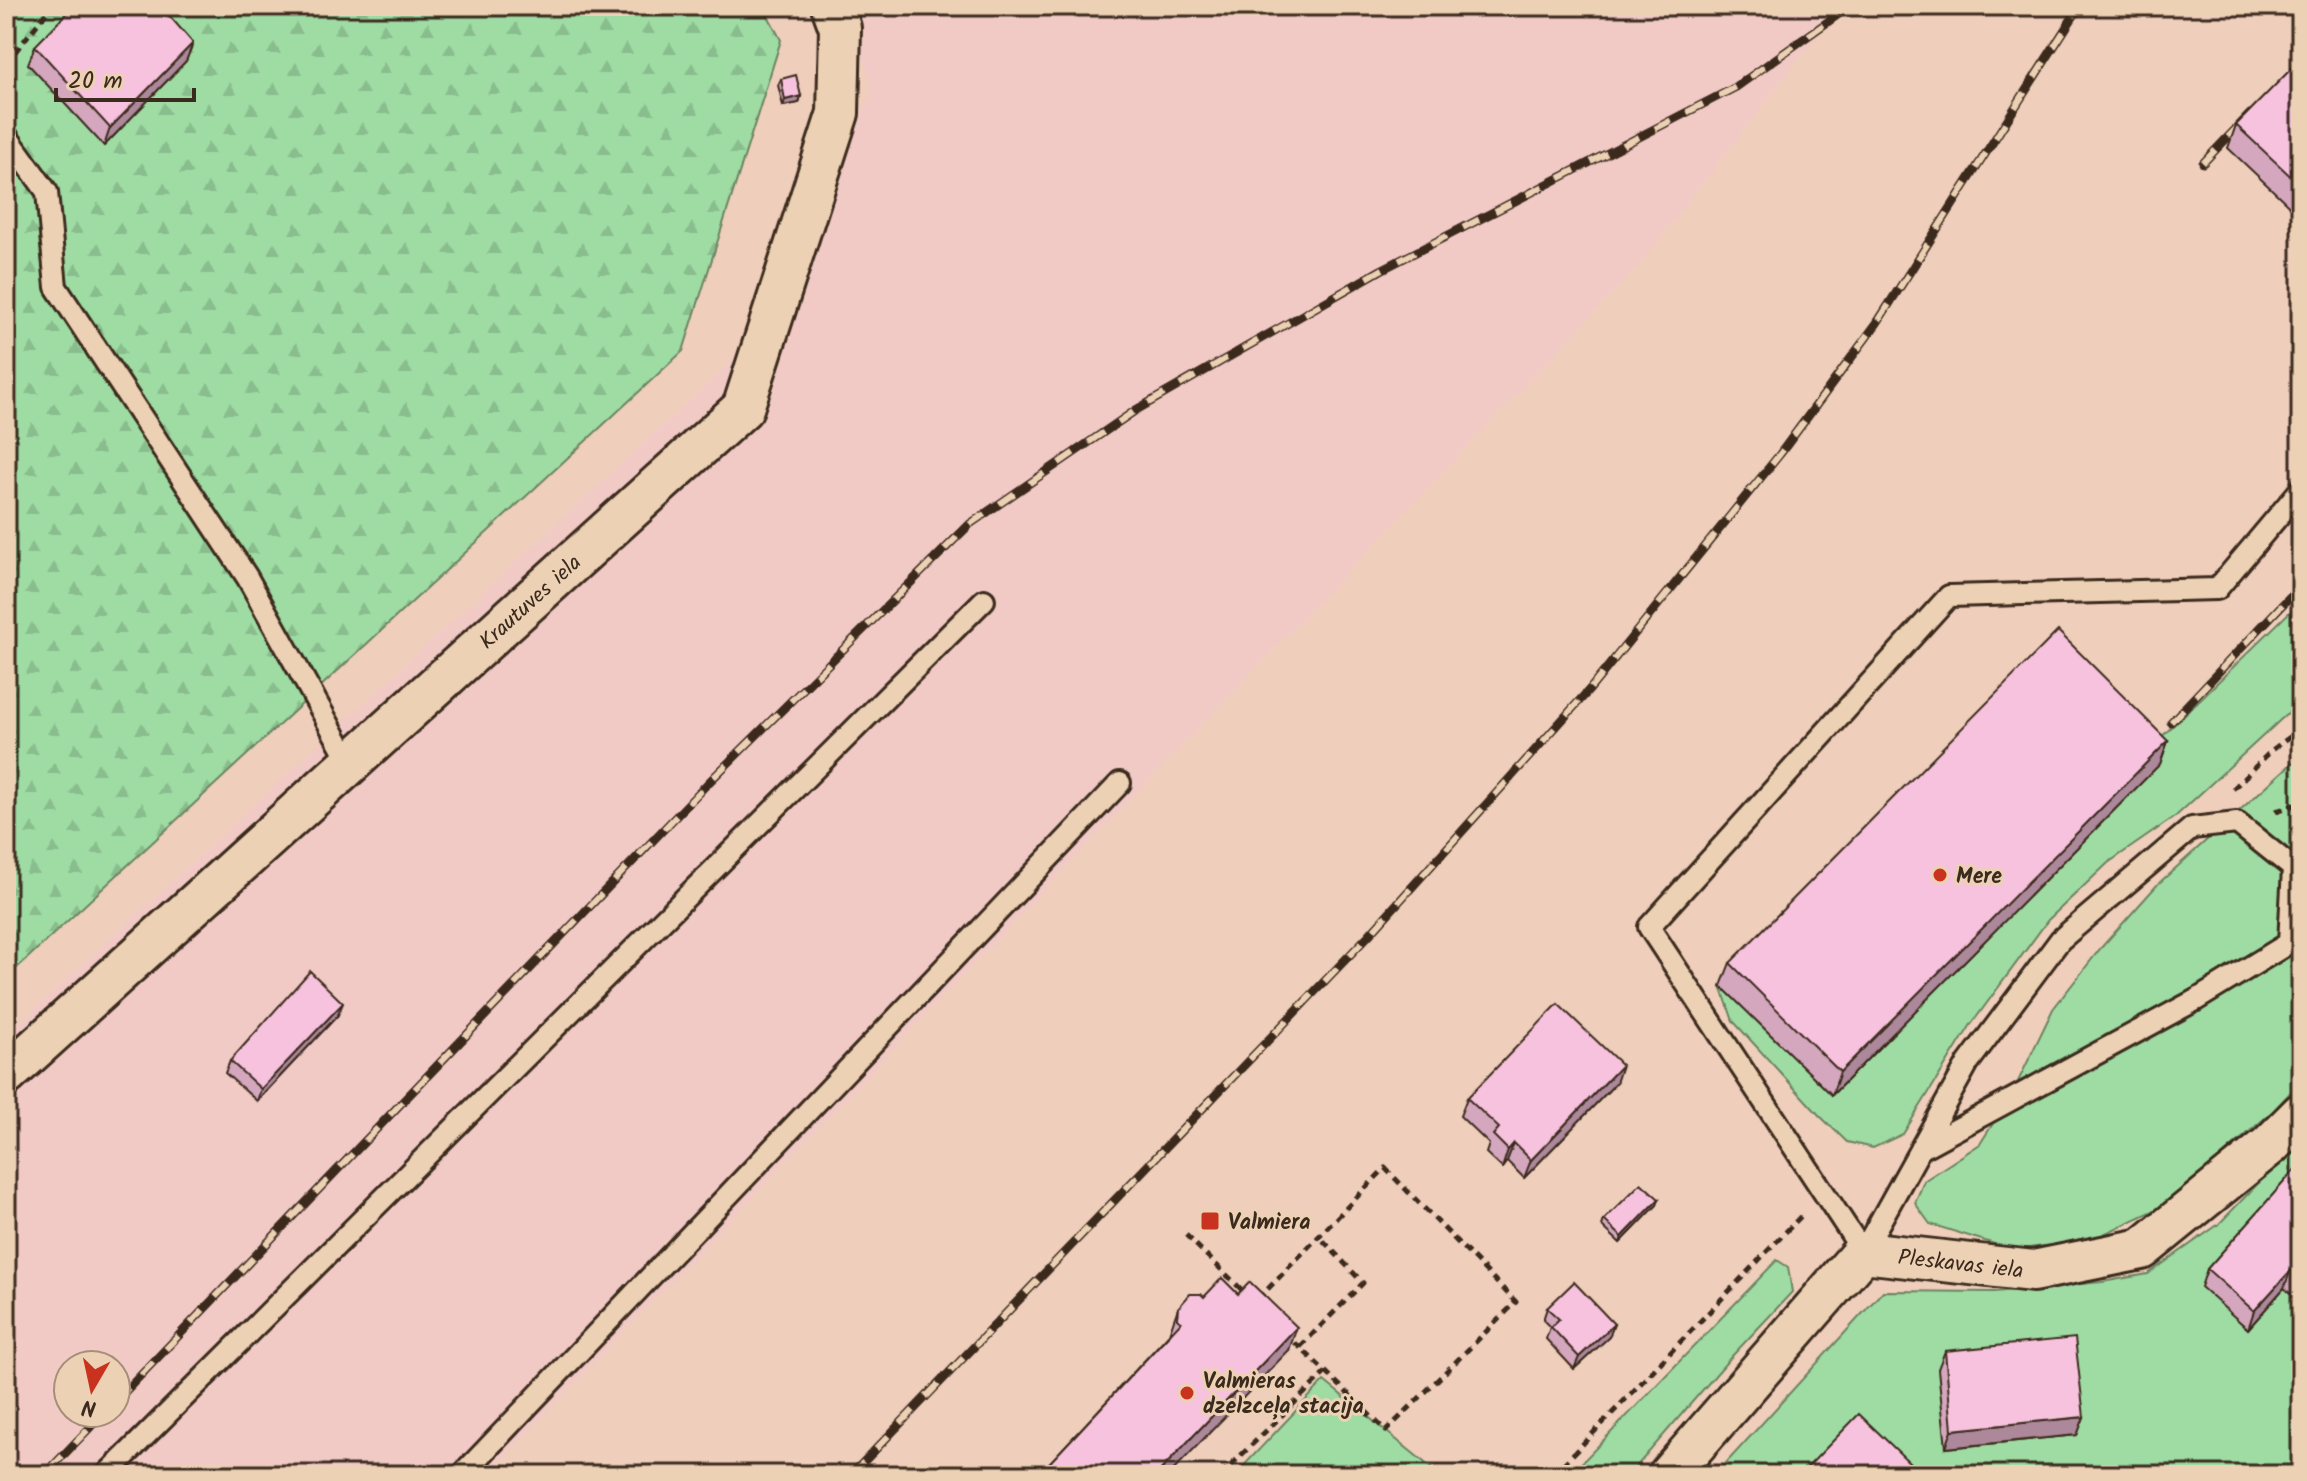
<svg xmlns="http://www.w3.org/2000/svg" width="2307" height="1481" font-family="Kalam,sans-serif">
	<defs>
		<pattern id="forest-firs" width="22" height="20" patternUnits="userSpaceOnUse" patternTransform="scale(2)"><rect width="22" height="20" fill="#9edca4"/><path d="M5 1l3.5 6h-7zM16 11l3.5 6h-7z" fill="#89bd8d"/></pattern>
	</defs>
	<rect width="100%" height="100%" fill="#efcebc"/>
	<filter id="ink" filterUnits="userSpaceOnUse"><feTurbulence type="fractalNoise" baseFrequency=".0125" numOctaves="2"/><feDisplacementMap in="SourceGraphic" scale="16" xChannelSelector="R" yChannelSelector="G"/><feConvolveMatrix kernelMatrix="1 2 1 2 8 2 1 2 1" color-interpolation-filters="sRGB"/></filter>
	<g filter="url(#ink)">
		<!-- built -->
		<path fill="#f1cac6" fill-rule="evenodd" d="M 847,6 L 1840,6 L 1638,267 L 487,1475 L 6,1475 L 6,1035 L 732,361 L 873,89 ZM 68,1365 L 116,1365 L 116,1413 L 68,1413 Z"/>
		<!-- green -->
		<path fill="#9edca4" stroke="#6c8361" stroke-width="2" d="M 2301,601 L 2301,701 L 2176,816 L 2108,863 L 2048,920 L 1970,1026 L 1903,1134 L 1873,1148 L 1847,1142 L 1819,1115 L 1733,1021 L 1721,986 L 1832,1095 L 2159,764 L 2147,751 Z
			M 2301,755 L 2301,1081 L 2274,1110 L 2166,1205 L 2093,1239 L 2014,1250 L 1930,1224 L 1915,1203 L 1924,1181 L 1980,1144 L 2014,1090 L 2053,1009 L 2100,949 L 2158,884 Z
			M 2301,1139 L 2301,1475 L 1715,1475 L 1883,1291 L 1994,1292 L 2102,1282 L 2148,1274 L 2219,1224 Z
			M 1777,1260 L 1788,1267 L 1792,1292 L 1732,1356 L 1629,1475 L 1570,1475 Z
			M 1324,1381 L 1440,1475 L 1235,1475 Z"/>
		<!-- forest -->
		<path fill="url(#forest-firs)" stroke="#6c8361" stroke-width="2" d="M 6,6 L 763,6 L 781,40 L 683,351 L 6,978 Z"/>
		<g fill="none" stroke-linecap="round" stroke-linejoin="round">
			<!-- lane casing -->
			<g stroke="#3b2a1e" stroke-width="26">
				<path id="lane" d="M 6,135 L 47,192 L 56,287 L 247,577 L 351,764
					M 1920,1149 L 2196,1000 L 2289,943 L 2293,868 L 2237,823 L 2192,828 L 2060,940 L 1968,1063 L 1863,1252 L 1649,927 L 1949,596 L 2217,589 L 2301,489
					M 106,1475 L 984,600
					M 462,1475 L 1120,783"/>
			</g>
			<!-- street casing -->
			<g stroke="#3b2a1e" stroke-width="46">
				<g id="street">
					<path id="s1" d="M 6,1075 L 743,408 L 838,113 L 840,28 L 832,6"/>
					<path id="s2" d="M 1669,1475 L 1863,1252 L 2033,1271 L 2142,1249 L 2270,1145 L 2301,1114"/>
				</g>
			</g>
			<!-- path -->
			<path stroke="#3b2a1e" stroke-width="5" stroke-dasharray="8 6" stroke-linecap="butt" d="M 6,63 L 52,6
				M 2233,789 L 2272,750 L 2301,729
				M 2276,811 L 2301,803
				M 1186,1235 L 1245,1293
				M 1258,1299 L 1385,1168 L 1516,1302 L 1386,1431 L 1326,1372
				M 1300,1347 L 1363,1283 L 1319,1236
				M 1221,1475 L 1326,1372 L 1289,1337
				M 1553,1475 L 1801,1216"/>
			<!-- lane -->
			<use href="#lane" stroke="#edd1b4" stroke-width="20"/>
			<!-- street -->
			<use href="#street" stroke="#edd1b4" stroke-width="40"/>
			<!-- rail casing -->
			<g stroke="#3b2a1e" stroke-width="9">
				<path id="rail" d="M 2203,163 L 2250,114
					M 2171,722 L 2301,585
					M 116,1401 L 707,784 L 970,524 L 1136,410 L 1381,270 L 1736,87 L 1850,6
					M 50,1469 L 104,1413
					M 851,1475 L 1368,936 L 1590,689 L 1780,454 L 1877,323 L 2080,6"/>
			</g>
			<!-- rail -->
			<use href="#rail" stroke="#edd1b4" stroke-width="6" stroke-dasharray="18" stroke-linecap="butt"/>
		</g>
		<!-- wall -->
		<path fill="#d4a7be" stroke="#3b2a1e" stroke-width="2" d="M 193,43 L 186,61 L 104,146 L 28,64 L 35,46 Z
			M 2301,59 L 2301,217 L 2228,148 L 2236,125 Z
			M 781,79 L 801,96 L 799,103 L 783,106 L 778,85 Z
			M 2168,741 L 2160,764 L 1832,1095 L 1721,986 L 1730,963 Z
			M 338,1015 L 257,1101 L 225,1073 L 230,1061 Z
			M 1616,1083 L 1524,1178 L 1507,1161 L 1502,1168 L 1486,1153 L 1489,1144 L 1460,1116 L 1467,1098 Z
			M 2301,1163 L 2301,1302 L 2284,1288 L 2248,1329 L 2201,1287 L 2207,1269 Z
			M 1659,1199 L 1657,1205 L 1620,1243 L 1602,1226 L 1604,1220 Z
			M 1178,1308 L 1289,1350 L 1042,1471 L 1169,1334 Z
			M 1547,1308 L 1614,1324 L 1609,1337 L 1574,1369 L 1546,1339 L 1550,1327 L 1543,1320 Z
			M 1945,1351 L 2084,1417 L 2077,1435 L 1946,1448 L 1938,1369 Z"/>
		<!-- shaded-wall -->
		<path fill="#ad889b" stroke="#3b2a1e" stroke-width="2" d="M 193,43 L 186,61 L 104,146 L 110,128 Z
			M 801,96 L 799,103 L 783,106 L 785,100 Z
			M 2168,741 L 2160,764 L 1832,1095 L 1840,1072 Z
			M 343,1003 L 338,1015 L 257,1101 L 261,1089 Z
			M 1622,1065 L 1616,1083 L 1524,1178 L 1531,1160 Z
			M 1514,1143 L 1507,1161 L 1502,1168 L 1508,1150 Z
			M 1659,1199 L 1657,1205 L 1620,1243 L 1622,1237 Z
			M 2291,1270 L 2284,1288 L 2248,1329 L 2254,1311 Z
			M 1614,1324 L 1609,1337 L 1574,1369 L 1579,1357 Z
			M 1297,1327 L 1289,1350 L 1169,1475 L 1156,1475 Z
			M 2084,1417 L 2077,1435 L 1946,1448 L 1952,1430 Z
			M 1911,1464 L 1907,1475 L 1900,1475 Z"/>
		<!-- building -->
		<path fill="#f7c2dd" stroke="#3b2a1e" stroke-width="2" d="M 74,6 L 161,6 L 193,43 L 110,128 L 35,46 Z
			M 2301,59 L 2301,186 L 2236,125 Z
			M 796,75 L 801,96 L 785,100 L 781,79 Z
			M 2058,631 L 2168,741 L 1840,1072 L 1730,963 Z
			M 310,971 L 343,1003 L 261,1089 L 230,1061 Z
			M 1558,1004 L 1622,1065 L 1531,1160 L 1514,1143 L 1508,1150 L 1493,1135 L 1499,1128 L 1467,1098 Z
			M 2301,1163 L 2301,1278 L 2291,1270 L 2254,1311 L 2207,1269 Z
			M 1641,1183 L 1659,1199 L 1622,1237 L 1604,1220 Z
			M 1222,1278 L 1238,1294 L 1250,1282 L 1297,1327 L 1156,1475 L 1035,1475 L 1041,1469 L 1042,1471 L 1181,1322 L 1177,1319 L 1178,1308 L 1190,1294 L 1201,1294 L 1204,1297 Z
			M 1574,1282 L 1614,1324 L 1579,1357 L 1551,1327 L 1559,1319 L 1547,1308 Z
			M 2075,1338 L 2084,1417 L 1952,1430 L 1945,1351 Z
			M 1859,1414 L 1911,1464 L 1900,1475 L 1800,1475 Z"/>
	</g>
	<!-- markers -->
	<g fill="#c8321e" stroke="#edd1b4" stroke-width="3">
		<circle cx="1940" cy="875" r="8"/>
		<rect x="1200" y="1211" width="20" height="20" rx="4"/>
		<circle cx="1187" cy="1393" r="8"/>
	</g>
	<g text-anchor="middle" stroke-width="6" stroke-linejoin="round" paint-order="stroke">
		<!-- street labels -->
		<g font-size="22" fill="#3b2a1e" stroke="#edd1b4">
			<text dy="8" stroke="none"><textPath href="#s1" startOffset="706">Krautuves iela</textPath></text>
			<text dy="8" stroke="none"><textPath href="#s2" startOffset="394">Pleskavas iela</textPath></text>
		</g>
		<!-- poi labels -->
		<g font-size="22" font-weight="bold" fill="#3b2a1e" stroke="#edd1b4" text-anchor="start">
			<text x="1956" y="883">Mere</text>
			<text x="1228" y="1229">Valmiera</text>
			<text x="1203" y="1388">Valmieras<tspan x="1203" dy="25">dzelzceļa stacija</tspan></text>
		</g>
	</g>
	<!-- margin -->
	<rect width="2307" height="1481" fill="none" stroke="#edd1b4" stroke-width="32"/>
	<rect x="16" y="16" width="2275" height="1449" fill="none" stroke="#3b2a1e" stroke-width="3" filter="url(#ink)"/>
	<!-- north arrow -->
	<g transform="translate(92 1389) rotate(189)"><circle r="38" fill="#edd1b4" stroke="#a68e78" stroke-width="2"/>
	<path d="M0-6L14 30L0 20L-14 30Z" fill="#c8321e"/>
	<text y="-12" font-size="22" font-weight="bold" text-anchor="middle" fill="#3b2a1e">N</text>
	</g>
	<!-- scale -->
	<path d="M56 88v12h138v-12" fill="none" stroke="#3b2a1e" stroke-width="4"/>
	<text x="68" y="88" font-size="24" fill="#3b2a1e" stroke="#edd1b4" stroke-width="6" paint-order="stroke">20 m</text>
</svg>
